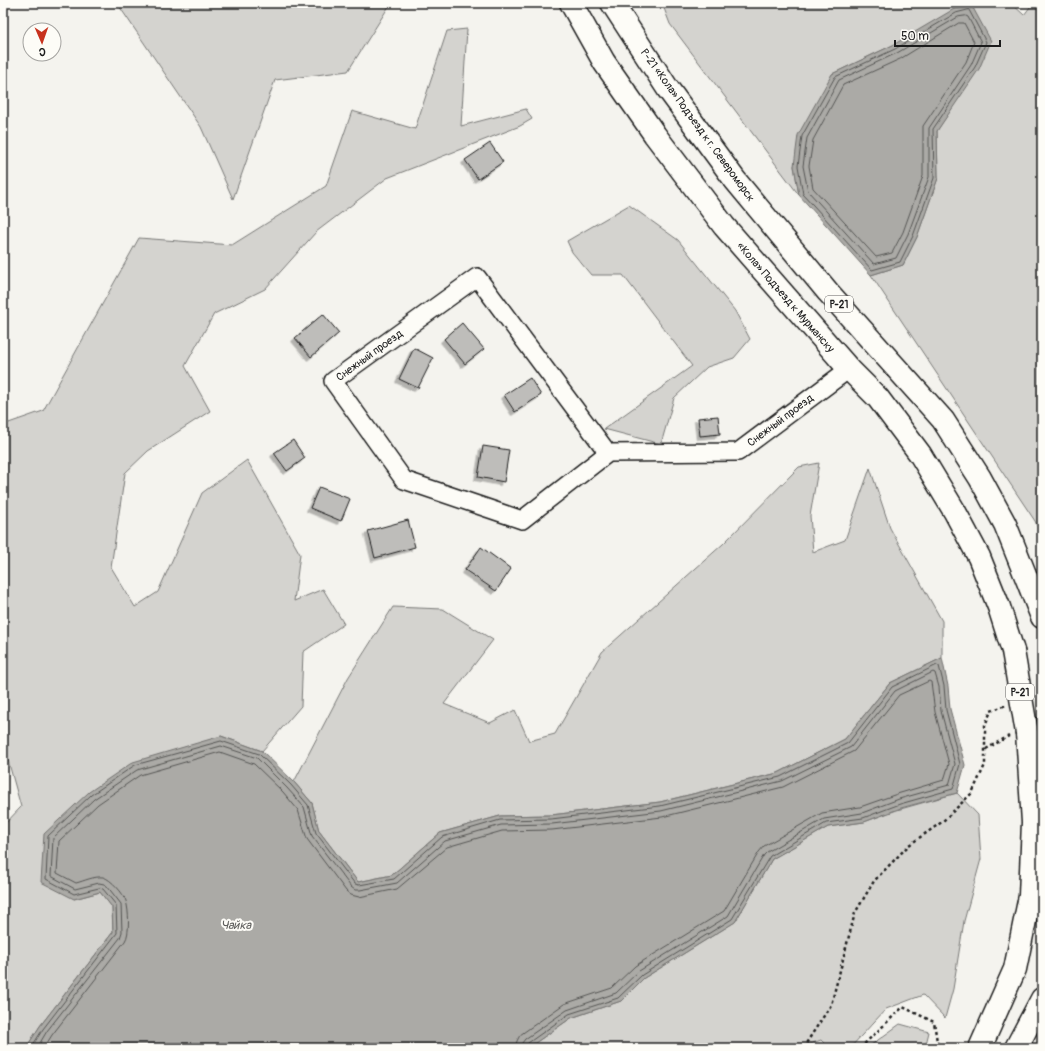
<svg xmlns="http://www.w3.org/2000/svg" width="1045" height="1051" font-family="Pangolin,sans-serif">
	<defs>
		<filter id="shadow"><feDropShadow dx="-3.5" dy="3.5" stdDeviation="0" flood-color="#0004"/></filter>
	</defs>
	<rect width="100%" height="100%" fill="#f4f3ee"/>
	<filter id="ink" filterUnits="userSpaceOnUse"><feTurbulence type="fractalNoise" baseFrequency=".025" numOctaves="2"/><feDisplacementMap in="SourceGraphic" scale="8" xChannelSelector="R" yChannelSelector="G"/><feConvolveMatrix kernelMatrix="1 2 1 2 8 2 1 2 1" color-interpolation-filters="sRGB"/></filter>
	<g filter="url(#ink)">
		<!-- green -->
		<path fill="#d4d3cf" stroke="#787876" d="M 117,3 L 391,3 L 348,71 L 275,80 L 233,199 L 201,127 Z
			M 662,3 L 1011,3 L 1024,15 L 1033,3 L 1042,3 L 1042,537 L 1035,521 L 871,275 L 903,265 L 917,237 L 938,178 L 937,131 L 953,106 L 893,45 L 832,74 L 794,166 L 799,195 L 670,24 Z
			M 467,29 L 461,126 L 526,109 L 532,119 L 520,126 L 387,178 L 316,232 L 265,289 L 214,314 L 185,366 L 210,411 L 148,451 L 125,473 L 111,567 L 135,607 L 158,592 L 202,493 L 247,460 L 300,554 L 294,601 L 323,589 L 344,624 L 303,652 L 301,706 L 262,751 L 221,736 L 74,899 L 100,892 L 112,907 L 113,932 L 40,1026 L 26,1048 L 3,1048 L 3,826 L 21,807 L 3,742 L 3,425 L 43,411 L 139,238 L 232,245 L 326,186 L 352,111 L 415,129 L 447,31 Z
			M 629,205 L 678,240 L 735,311 L 750,339 L 734,358 L 707,367 L 674,398 L 661,444 L 604,429 L 692,366 L 623,275 L 591,275 L 572,252 L 567,241 Z
			M 819,463 L 810,516 L 813,552 L 845,540 L 870,468 L 890,528 L 942,621 L 942,658 L 890,683 L 845,739 L 778,773 L 660,802 L 551,815 L 500,816 L 440,833 L 392,875 L 358,882 L 319,831 L 312,803 L 294,782 L 348,678 L 393,607 L 443,609 L 493,640 L 444,704 L 490,723 L 515,710 L 529,741 L 555,734 L 602,652 L 723,544 L 799,467 Z
			M 957,793 L 978,815 L 981,859 L 964,921 L 953,989 L 945,1018 L 923,995 L 886,1009 L 850,1048 L 829,1048 L 821,1040 L 799,1048 L 528,1048 L 571,1018 L 621,1001 L 644,978 L 735,922 L 772,859 L 828,827 L 864,822 L 897,810 Z
			M 900,1024 L 929,1032 L 925,1048 L 867,1048 Z"/>
		<!-- water -->
		<path fill="#abaaa6" stroke="#72716f" d="M 972,6 L 991,41 L 979,69 L 937,131 L 938,178 L 917,237 L 903,265 L 871,275 L 799,195 L 794,166 L 798,135 L 832,74 L 893,45 L 954,9 Z
			M 942,658 L 948,686 L 950,709 L 965,765 L 957,793 L 901,808 L 864,822 L 828,827 L 772,859 L 735,922 L 644,978 L 621,1001 L 571,1018 L 528,1048 L 26,1048 L 40,1026 L 113,932 L 112,907 L 100,892 L 74,899 L 41,882 L 44,834 L 89,792 L 133,762 L 221,736 L 262,751 L 294,782 L 312,803 L 319,831 L 358,882 L 392,875 L 440,833 L 500,816 L 551,815 L 660,802 L 778,773 L 845,739 L 890,683 Z"/>
		<g fill="none" stroke-linecap="round" stroke-linejoin="round">
			<!-- shore -->
			<path stroke="#555553" stroke-width="1" d="M 969,10 L 986,42 L 975,67 L 933,129 L 934,178 L 913,236 L 900,262 L 872,270 L 803,194 L 798,166 L 802,136 L 835,77 L 895,49 L 956,13 Z
				M 966,16 L 968,17 L 981,42 L 971,65 L 929,128 L 929,177 L 908,234 L 896,258 L 874,264 L 808,191 L 803,166 L 807,138 L 839,80 L 897,53 L 958,17 Z
				M 959,23 L 964,23 L 974,42 L 966,62 L 923,126 L 923,176 L 903,232 L 892,253 L 876,257 L 813,188 L 809,166 L 813,140 L 843,85 L 900,59 Z
				M 31,1048 L 43,1029 L 117,933 L 116,905 L 103,889 L 99,888 L 74,894 L 46,879 L 48,836 L 91,795 L 135,765 L 221,741 L 259,754 L 291,785 L 308,805 L 316,833 L 355,884 L 359,885 L 394,879 L 442,837 L 500,820 L 551,819 L 660,806 L 780,777 L 848,743 L 892,687 L 937,665 L 939,666 L 944,686 L 946,710 L 960,764 L 953,789 L 900,804 L 863,818 L 826,823 L 770,856 L 732,919 L 642,975 L 618,998 L 569,1014 L 528,1043 L 526,1048
				M 37,1048 L 47,1031 L 120,938 L 122,932 L 121,904 L 107,886 L 104,884 L 99,883 L 75,889 L 51,876 L 53,838 L 94,799 L 137,770 L 221,746 L 257,758 L 287,788 L 304,807 L 312,836 L 351,887 L 355,890 L 360,890 L 397,883 L 445,841 L 501,825 L 552,824 L 661,811 L 782,781 L 851,747 L 895,691 L 933,672 L 935,673 L 939,687 L 941,711 L 955,764 L 949,785 L 899,799 L 862,813 L 824,819 L 767,852 L 764,855 L 728,916 L 639,971 L 616,993 L 567,1010 L 525,1039 L 522,1043 L 521,1048
				M 44,1048 L 52,1035 L 125,941 C 130,934 129,910 126,901 C 124,894 111,879 103,877 C 94,876 84,881 76,883 L 57,873 L 59,841 L 98,804 L 140,775 L 220,752 L 254,764 L 283,792 L 298,810 L 307,839 L 346,891 L 351,895 L 359,897 L 397,889 L 447,847 L 502,831 L 552,830 L 662,817 L 783,787 L 854,751 L 899,695 L 929,681 L 931,682 L 935,712 L 949,764 L 944,780 L 897,794 L 860,807 L 822,813 L 764,846 L 759,852 L 724,911 L 635,966 L 612,988 L 564,1004 L 520,1035 L 517,1041 L 515,1048"/>
		</g>
		<!-- building -->
		<path fill="#bebdba" stroke="#1c1c1c" filter="url(#shadow)" d="M 490,143 L 503,162 L 478,179 L 465,160 Z
			M 323,314 L 339,333 L 311,357 L 295,338 Z
			M 462,323 L 484,349 L 465,364 L 444,339 Z
			M 414,348 L 433,358 L 418,388 L 399,379 Z
			M 530,378 L 541,395 L 515,412 L 504,395 Z
			M 718,416 L 720,434 L 700,436 L 698,418 Z
			M 293,440 L 305,458 L 287,471 L 274,453 Z
			M 483,446 L 509,450 L 504,482 L 478,477 Z
			M 319,487 L 350,499 L 341,521 L 310,508 Z
			M 408,520 L 415,547 L 375,558 L 368,531 Z
			M 481,547 L 511,569 L 496,591 L 465,570 Z"/>
		<g fill="none" stroke-linecap="round" stroke-linejoin="round">
			<!-- minor casing -->
			<g stroke="#1c1c1c" stroke-width="20">
				<path id="minor" d="M 477,277 L 608,453 L 522,520 L 404,480 L 333,381 Z
					M 608,453 L 738,452 L 849,369"/>
			</g>
			<!-- major casing -->
			<g stroke="#1c1c1c" stroke-width="25">
				<path id="major" d="M 571,3 L 604,62 L 655,135 L 724,226 L 849,369 L 878,398 L 920,454 L 955,512 L 979,557 L 999,607 L 1013,651
					M 612,3 L 668,89 L 735,180 L 828,292 L 943,420 L 980,478 L 1005,524 L 1042,617
					M 980,1048 L 1015,969 L 1030,896 L 1033,822 L 1027,733
					M 1016,1048 L 1042,999"/>
			</g>
			<!-- path -->
			<path stroke="#1c1c1c" stroke-width="2.5" stroke-dasharray="3 3" stroke-linecap="butt" d="M 986,749 L 1009,736
				M 803,1048 L 831,1005 L 855,913 L 874,881 L 909,845 L 942,822 L 972,793 L 985,765 L 985,725 L 991,711 L 1006,705
				M 860,1048 L 903,1007 L 934,1022 L 938,1048"/>
			<!-- minor -->
			<use href="#minor" stroke="#fdfcf7" stroke-width="17"/>
			<!-- major -->
			<use href="#major" stroke="#fdfcf7" stroke-width="22"/>
			<!-- major-bridge casing -->
			<g stroke="#1c1c1c" stroke-width="25" stroke-linecap="butt">
				<path id="major-bridge" d="M 1013,651 L 1027,733"/>
			</g>
			<!-- major-bridge -->
			<use href="#major-bridge" stroke="#fdfcf7" stroke-width="22"/>
		</g>
	</g>
	<g text-anchor="middle" stroke-width="4" stroke-linejoin="round" paint-order="stroke">
		<!-- shield labels -->
		<g fill="#fdfcf7" stroke="#605f5e" stroke-width="1">
			<rect x="825" y="296" width="28" height="16" rx="3"/>
			<rect x="1006" y="684" width="28" height="16" rx="3"/>
		</g>
		<g font-size="10" font-weight="bold" fill="#1c1c1c">
			<text x="839" y="308">Р-21</text>
			<text x="1020" y="696">Р-21</text>
		</g>
		<!-- street labels -->
		<g font-size="11" fill="#1c1c1c" stroke="#fdfcf7">
			<text transform="translate(698 125) rotate(54)" y="4">Р-21 «Кола» Подъезд к г. Североморск</text>
			<text transform="translate(786 297) rotate(49)" y="4">«Кола» Подъезд к Мурманску</text>
			<text transform="translate(369 355) rotate(-36)" y="4">Снежный проезд</text>
			<text transform="translate(780 420) rotate(-37)" y="4">Снежный проезд</text>
		</g>
		<!-- water labels -->
		<g font-size="12" font-style="italic" fill="#5c5c5a" stroke="#fdfcf7">
			<text x="236" y="929">Чайка</text>
		</g>
	</g>
	<!-- margin -->
	<rect width="1045" height="1051" fill="none" stroke="#fdfcf7" stroke-width="16"/>
	<rect x="8" y="8" width="1029" height="1035" fill="none" stroke="#1c1c1c" stroke-width="1.5" filter="url(#ink)"/>
	<!-- north arrow -->
	<g transform="translate(42 42) rotate(178)"><circle r="19" fill="#fdfcf7" stroke="#a3a29f"/>
	<path d="M0-3L7 15L0 10L-7 15Z" fill="#c8321e"/>
	<text y="-6" font-size="11" font-weight="bold" text-anchor="middle" fill="#1c1c1c">С</text>
	</g>
	<!-- scale -->
	<path d="M895 40v6h105v-6" fill="none" stroke="#1c1c1c" stroke-width="2"/>
	<text x="901" y="40" font-size="12" fill="#1c1c1c" stroke="#fdfcf7" stroke-width="3" paint-order="stroke">50 m</text>
</svg>
